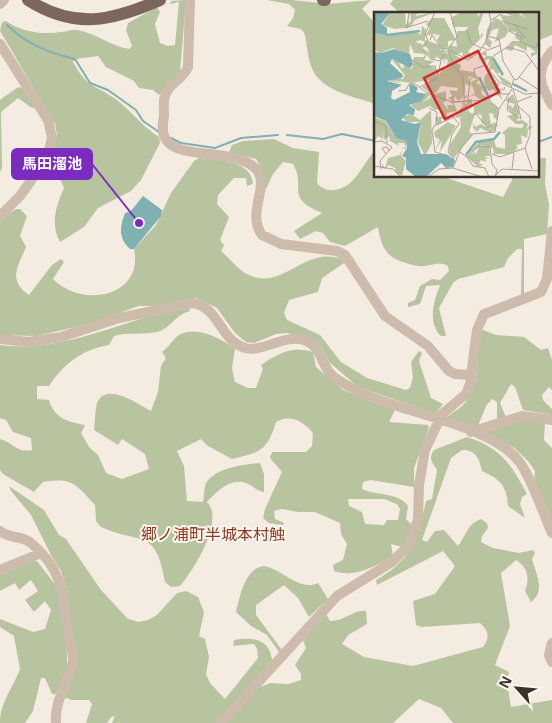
<svg xmlns="http://www.w3.org/2000/svg" width="552" height="723" font-family="'Noto Sans','Noto Sans JP',sans-serif">
	<rect width="100%" height="100%" fill="#f4ebe1"/>
	<!-- green -->
	<path fill="#b8c4a0" fill-rule="evenodd" d="M 186,0 L 180,72 L 159,95 L 153,90 L 139,88 L 134,81 L 106,67 L 98,56 L 76,59 L 73,62 C 89,91 96,84 118,101 C 133,113 143,127 159,137 L 160,143 L 141,180 L 131,191 L 98,208 L 84,227 L 60,242 C 50,224 56,206 64,188 L 59,177 L 60,171 L 53,155 L 57,135 L 55,124 L 0,31 L 2,22 L 6,21 C 22,32 42,35 62,32 C 67,32 72,29 77,30 C 95,33 111,46 129,49 L 132,46 L 126,30 L 128,23 L 157,7 L 160,12 L 155,24 L 160,43 L 168,46 L 175,45 L 179,2 L 170,4 L 171,1 Z
		M 267,0 L 292,0 L 328,4 L 371,0 L 362,9 L 376,24 L 376,104 C 358,98 332,93 319,79 C 304,64 309,35 302,30 C 299,28 291,27 287,26 L 293,18 L 295,10 L 289,4 Z
		M 393,0 L 552,0 L 552,35 L 540,40 L 538,39 L 538,14 L 398,14 L 399,12 L 390,4 Z
		M 18,87 L 22,88 L 35,107 L 32,108 L 18,98 L 1,112 L 2,168 L 0,172 L 0,100 Z
		M 274,139 L 293,148 L 319,152 L 317,183 C 321,188 327,191 334,190 C 357,187 361,164 376,150 L 376,176 L 441,176 L 503,197 L 514,176 L 538,176 L 538,158 L 546,158 L 545,184 L 549,205 L 547,234 L 524,239 L 524,294 L 521,295 L 522,249 L 517,249 L 508,258 L 504,267 L 458,279 L 453,283 L 439,308 L 446,336 L 441,336 C 427,322 434,301 440,285 L 426,286 L 420,304 L 408,307 L 408,303 L 415,300 L 420,286 L 432,279 L 440,280 L 449,271 L 448,266 C 439,261 434,265 425,266 C 419,267 412,265 406,263 C 386,258 381,246 378,227 L 345,246 L 330,242 L 323,233 L 316,231 L 300,239 L 294,231 L 322,213 C 283,197 307,187 293,164 L 283,162 L 273,174 L 266,189 L 263,187 L 264,174 L 256,159 L 229,152 L 232,145 L 243,141 Z
		M 199,158 C 219,160 251,160 253,184 L 247,186 L 246,178 L 234,178 L 218,195 L 217,204 L 229,217 L 220,240 L 224,245 L 221,251 C 229,258 241,273 251,276 C 285,289 304,246 342,259 L 344,263 L 322,278 L 318,292 L 289,300 L 284,313 L 287,320 L 320,335 L 341,362 L 367,378 L 406,390 L 410,388 L 413,377 L 411,362 L 419,351 L 422,353 L 419,361 L 431,398 L 443,404 L 436,413 L 430,412 L 358,387 L 329,362 L 321,346 L 305,336 L 286,333 L 276,334 L 254,343 L 246,342 L 235,333 L 217,308 L 196,298 L 158,306 L 138,306 L 93,323 L 36,336 L 0,335 L 0,220 L 16,209 L 20,209 L 27,216 L 20,236 L 26,247 C 17,268 8,280 29,295 L 52,265 L 61,259 L 64,262 L 53,279 C 81,308 144,298 134,249 L 156,225 L 171,193 L 194,161 Z
		M 189,307 L 190,311 C 176,314 170,329 157,332 C 143,335 128,332 114,336 L 109,345 C 83,349 63,364 49,386 L 37,386 L 37,399 L 49,400 C 54,418 68,422 85,425 L 81,433 L 89,447 L 98,455 L 106,473 L 122,479 L 149,469 L 145,454 L 122,439 L 118,445 L 94,430 C 95,422 95,411 97,403 C 106,381 138,404 151,411 L 158,392 L 161,366 L 166,358 L 162,352 C 168,348 173,339 179,335 C 197,325 222,339 235,349 L 232,368 L 235,382 L 248,388 L 256,388 L 263,369 L 261,365 C 279,353 291,346 313,352 L 316,367 L 343,390 L 395,410 L 389,422 L 428,425 L 429,428 L 414,468 L 414,487 L 370,480 L 363,482 L 362,489 C 377,496 398,492 408,506 L 406,519 L 411,524 L 410,534 L 402,547 L 391,544 L 393,556 C 374,567 355,578 334,571 L 333,565 L 343,560 L 347,544 L 341,534 L 340,523 L 315,512 L 298,512 L 282,509 L 274,511 L 275,519 L 284,523 L 283,525 L 269,523 L 263,518 L 265,509 L 282,472 L 270,458 L 272,452 L 306,452 L 312,446 L 313,433 C 303,421 290,414 276,422 C 267,451 261,452 232,459 L 208,446 L 201,439 L 177,451 L 184,466 L 187,501 L 203,502 C 204,497 204,488 206,483 C 215,468 245,464 260,463 L 264,474 L 264,492 C 257,491 256,488 250,485 C 233,475 217,491 207,502 C 225,520 194,570 180,586 L 171,587 L 165,582 C 156,527 141,545 101,527 L 96,521 L 95,505 C 76,484 72,477 43,482 L 34,492 L 3,474 L 0,470 L 0,439 C 13,442 15,453 32,450 L 31,438 L 13,432 L 6,420 L 0,418 L 0,345 C 50,352 97,332 144,318 C 158,313 174,311 189,307 ZM 348,499 L 384,499 L 397,504 L 400,509 L 398,520 L 387,520 L 384,525 L 365,524 L 362,512 L 349,506 Z
		M 483,330 L 496,335 L 524,337 L 541,350 L 548,348 L 552,360 L 552,390 L 549,387 L 542,395 L 543,400 L 552,409 L 552,415 L 523,410 L 515,387 L 511,384 L 500,403 L 506,417 L 497,420 L 497,402 L 492,399 L 486,406 L 478,426 L 471,427 L 447,417 C 452,412 458,410 463,405 C 482,386 476,356 479,332 Z
		M 520,421 L 545,422 L 544,440 L 552,448 L 552,527 L 534,485 L 535,471 L 528,461 L 514,448 L 487,432 Z
		M 467,437 C 501,448 511,464 527,494 L 522,497 L 520,504 L 525,518 L 508,506 C 507,486 500,479 482,471 C 479,458 476,450 462,450 L 451,458 L 422,540 L 427,542 L 435,531 L 444,530 L 458,546 C 466,536 467,524 481,519 L 487,523 L 488,528 L 482,536 L 481,542 L 493,548 L 519,553 L 533,550 L 535,553 L 532,559 C 536,574 546,591 531,602 L 525,591 C 530,577 528,568 516,560 L 501,573 L 510,626 L 495,665 L 509,672 L 507,682 L 511,707 L 552,700 L 552,723 L 453,723 L 441,708 L 419,699 L 393,723 L 227,723 L 258,688 L 270,683 L 288,684 L 301,680 L 301,674 L 295,665 L 306,648 L 303,640 L 326,614 L 330,621 C 345,621 355,609 366,611 L 367,624 L 348,635 L 342,644 L 364,657 L 413,666 L 483,647 C 490,638 489,631 480,623 L 422,627 L 416,625 L 413,601 L 435,594 L 455,566 L 443,551 L 377,585 L 376,580 C 412,560 418,538 426,501 L 432,499 L 437,470 C 432,462 428,459 434,450 Z
		M 9,486 L 44,510 L 59,535 L 66,539 L 101,590 L 128,619 L 139,622 L 148,620 L 157,615 L 177,593 L 186,591 L 198,597 L 204,612 L 199,636 L 205,639 L 209,657 L 206,674 L 210,683 L 225,699 L 258,658 L 257,649 L 254,644 L 233,646 L 234,640 C 251,637 270,638 272,660 L 216,723 L 112,723 L 115,716 L 111,717 L 107,723 L 86,723 L 92,704 L 89,700 L 72,700 L 63,697 L 72,643 L 66,588 L 61,571 L 52,557 L 31,515 L 11,491 Z
		M 33,561 L 37,561 L 57,587 L 67,652 L 67,668 L 56,694 L 52,694 L 45,678 L 41,678 L 33,711 L 25,723 L 0,723 C 0,702 13,688 20,669 L 14,636 L 0,627 L 0,619 L 33,632 L 45,629 L 51,610 L 45,601 L 34,612 L 25,600 L 38,591 L 31,580 L 19,590 L 15,583 L 0,591 L 0,575 Z
		M 264,566 C 282,569 300,592 318,583 L 328,599 L 309,617 L 298,598 L 284,585 L 256,605 L 256,615 L 282,650 L 279,652 L 267,635 L 251,626 L 236,612 C 240,596 245,568 264,566 Z"/>
	<!-- water -->
	<path fill="#7fb0b2" d="M 143,196 L 162,210 L 161,216 L 134,249 L 130,249 C 118,238 120,227 125,213 L 131,211 Z"/>
	<g fill="none" stroke-linecap="round" stroke-linejoin="round">
		<!-- stream -->
		<path stroke="#7fb0b2" stroke-width="2" d="M 7,25 C 26,44 49,53 75,59 L 90,83 L 108,90 L 136,110 L 143,121 L 159,132
			M 287,135 L 323,139 L 342,134 L 376,141
			M 171,138 L 181,143 L 215,148 L 241,138 L 278,135
			M 538,142 L 552,137"/>
		<!-- minor -->
		<path stroke="#cdbbac" stroke-width="10" d="M 190,0 L 188,67 C 183,80 168,83 165,96 C 163,102 164,110 164,116 C 163,123 161,131 165,138 C 177,162 237,146 257,170 C 270,186 246,213 262,235 L 281,244 L 337,251 L 345,255 L 385,316 L 428,346 L 449,371 L 455,374 L 471,375
			M 0,4 L 4,0
			M 0,44 L 48,120 L 52,138 L 47,158 L 20,196 L 0,216
			M 552,51 C 535,71 539,84 552,105
			M 0,339 L 29,342 L 61,337 L 119,318 L 192,303 C 219,306 220,341 245,348 C 262,353 283,334 304,340 C 320,345 320,360 329,372 C 334,379 343,383 350,387 C 396,414 492,422 521,464 C 534,484 542,511 552,533
			M 471,432 L 522,416 L 552,420
			M 0,531 C 9,539 22,535 31,543 C 64,570 63,597 68,635 C 69,644 74,652 73,661 C 69,683 54,700 56,723
			M 0,570 L 41,553
			M 552,643 L 549,655 L 552,662
			M 221,723 L 337,596 L 392,562 L 409,545 L 418,520 L 419,485 L 425,450 L 442,414 L 466,394 L 470,384 L 477,330 L 484,314 L 490,312 L 541,292 L 547,279 L 552,231"/>
		<!-- major -->
		<path stroke="#7d675c" stroke-width="12" d="M 28,0 C 75,30 112,21 160,0
			M 323,0 L 325,0"/>
	</g>
	<g text-anchor="middle" stroke-width="4" stroke-linejoin="round" paint-order="stroke">
		<!-- quarter labels -->
		<g font-size="16" fill="#8c3b22" stroke="#fbf5ee">
			<text x="213" y="540">郷ノ浦町半城本村触</text>
		</g>
	</g>
	<!-- overview -->
	<g transform="translate(374 12)">
		<rect width="165" height="165" fill="#f4ebe1"/>
		<path d="M 17,0 L 31,0 L 32,13 L 37,9 L 36,0 L 45,0 L 41,4 L 61,0 L 41,8 L 36,15 L 21,17 L 8,13 ZM 88,0 L 103,0 L 104,5 L 107,0 L 109,3 L 104,16 L 106,26 L 108,20 L 109,24 L 94,39 L 98,44 L 97,46 L 89,44 L 88,47 L 89,40 L 81,43 L 89,48 L 83,51 L 87,53 L 86,58 L 100,60 L 100,64 L 94,65 L 98,74 L 91,72 L 90,84 L 94,83 L 91,87 L 89,83 L 88,87 L 83,88 L 81,84 L 80,90 L 86,88 L 89,90 L 87,97 L 88,90 L 80,91 L 83,99 L 73,101 L 73,109 L 67,106 L 68,111 L 63,113 L 61,106 L 64,103 L 63,105 L 67,105 L 68,96 L 61,98 L 56,94 L 44,99 L 37,93 L 46,90 L 47,86 L 53,81 L 56,83 L 49,90 L 56,86 L 57,82 L 48,75 L 55,72 L 55,68 L 36,71 L 18,68 L 29,72 L 16,69 L 19,67 L 29,67 L 31,63 L 18,48 L 24,49 L 28,57 L 31,53 L 38,57 L 40,45 L 50,45 L 51,42 L 40,41 L 36,32 L 35,42 L 19,36 L 7,41 L 0,38 L 0,21 L 11,24 L 42,20 L 47,23 L 48,14 L 52,18 L 51,24 L 56,16 L 52,12 L 59,6 L 70,6 L 82,28 L 83,19 L 93,19 L 94,15 L 80,15 L 78,12 L 78,5 ZM 60,22 L 66,23 L 63,28 L 68,37 L 74,35 L 74,29 L 82,28 L 83,35 L 76,33 L 74,36 L 79,53 L 75,40 L 70,43 L 72,37 L 67,38 L 66,33 L 51,28 L 51,24 ZM 46,28 L 51,30 L 48,34 L 53,35 L 56,41 L 50,37 L 58,47 L 63,46 L 61,43 L 67,48 L 69,46 L 70,52 L 71,47 L 74,48 L 72,58 L 70,55 L 63,66 L 62,57 L 55,53 L 60,49 L 50,48 L 53,42 L 48,36 L 48,32 L 41,30 ZM 67,74 L 84,76 L 83,79 L 75,78 L 78,84 L 74,86 L 79,90 L 75,89 L 80,93 L 73,93 L 75,99 L 69,91 L 72,89 L 72,79 L 61,82 ZM 131,0 L 143,0 L 152,7 L 146,0 L 165,0 L 163,42 L 157,45 L 157,41 L 162,40 L 153,34 L 153,39 L 141,33 L 138,39 L 131,37 L 138,29 L 146,29 L 141,26 L 142,20 L 135,19 L 128,3 L 137,4 ZM 121,6 L 128,9 L 134,20 L 131,25 L 121,30 L 125,16 L 118,18 L 114,26 L 118,30 L 116,35 L 119,32 L 116,36 L 111,32 L 113,17 ZM 112,38 L 113,44 L 117,44 L 127,59 L 123,62 L 137,71 L 137,74 L 129,71 L 119,57 L 115,58 L 117,47 L 109,49 L 112,44 L 106,42 ZM 114,60 L 119,67 L 116,68 L 126,72 L 123,76 L 129,77 L 131,74 L 131,78 L 137,77 L 125,79 L 129,89 L 119,77 L 115,79 L 111,75 L 110,66 ZM 102,62 L 105,68 L 102,71 L 107,73 L 111,81 L 107,77 L 108,83 L 113,85 L 107,88 L 100,83 L 96,85 L 99,82 L 96,81 L 101,82 L 97,70 L 103,67 L 100,66 ZM 139,82 L 145,100 L 143,109 L 148,108 L 154,112 L 152,119 L 155,114 L 159,115 L 154,118 L 153,126 L 147,123 L 148,132 L 142,133 L 144,136 L 136,142 L 120,142 L 119,136 L 107,133 L 92,144 L 107,128 L 120,128 L 122,135 L 131,137 L 131,123 L 128,121 L 135,115 L 148,116 L 150,112 L 142,112 L 133,104 L 139,103 L 133,95 L 137,93 L 138,97 L 141,92 L 131,89 ZM 98,87 L 98,95 L 91,97 L 97,103 L 100,102 L 100,94 L 110,89 L 115,89 L 124,96 L 124,108 L 119,105 L 120,102 L 115,101 L 117,113 L 122,112 L 122,117 L 117,121 L 106,116 L 103,120 L 99,116 L 100,111 L 101,115 L 107,112 L 118,118 L 107,110 L 108,103 L 101,102 L 95,120 L 99,122 L 80,146 L 75,141 L 76,133 L 87,115 L 86,106 L 90,105 L 80,106 L 93,91 L 90,88 ZM 57,98 L 58,131 L 51,144 L 44,130 L 47,110 L 33,110 L 28,105 L 37,102 L 46,108 ZM 0,105 L 11,109 L 22,126 L 32,129 L 32,137 L 28,136 L 32,135 L 30,131 L 24,131 L 25,134 L 16,129 L 15,124 L 10,128 L 8,117 L 9,127 L 4,124 L 0,130 ZM 74,110 L 82,114 L 66,140 L 68,128 L 61,138 L 66,128 L 61,125 L 60,120 ZM 105,134 L 115,135 L 116,144 L 110,144 L 116,147 L 111,146 L 112,150 L 107,148 L 105,151 L 109,153 L 104,155 L 93,145 L 101,140 L 102,143 ZM 28,138 L 27,144 L 32,149 L 28,163 L 31,165 L 22,161 L 21,156 L 14,153 L 12,157 L 8,156 L 8,152 L 11,156 L 14,146 L 26,143 Z" fill="#b8c4a0" fill-rule="evenodd"/>
		<path d="M 0,0 L 17,0 L 7,12 L 13,16 L 13,24 L 0,21 ZM 20,37 L 36,42 L 39,52 L 36,56 L 18,47 L 16,51 L 29,63 L 28,66 L 13,69 L 2,66 L 28,73 L 18,79 L 17,86 L 20,88 L 36,80 L 35,73 L 39,72 L 44,76 L 42,80 L 52,82 L 46,90 L 35,93 L 41,97 L 40,103 L 33,102 L 27,108 L 41,112 L 47,110 L 43,130 L 47,142 L 72,142 L 81,148 L 79,155 L 72,156 L 67,151 L 52,165 L 42,165 L 32,157 L 32,146 L 28,144 L 33,136 L 32,129 L 22,126 L 12,109 L 0,104 L 0,40 L 8,41 Z" fill="#7fb0b2"/>
		<path fill="none" stroke="#7fb0b2" stroke-width="2.5" d="M 13,23 L 46,19M 119,46 L 129,63M 105,65 L 115,86M 139,72 L 153,79M 92,143 L 102,130 L 120,127 L 126,120"/>
		<path fill="none" stroke="#aaa098" stroke-width="1" d="M 61,0 L 51,22 L 54,29 L 48,36 L 57,47 L 66,49 L 74,38M 76,0 L 83,25 L 74,37 L 79,53 L 89,65 L 90,75 L 90,94 L 79,105 L 85,112 L 78,122 L 74,140 L 80,147M 115,0 L 117,10 L 112,29 L 105,40 L 106,47 L 125,70 L 151,82 L 165,81M 117,8 L 127,2 L 133,18 L 147,25 L 147,30 L 162,36 L 165,29M 129,9 L 153,17M 140,12 L 151,26 L 147,23M 31,16 L 54,9M 33,16 L 35,0M 92,17 L 97,31 L 107,36M 112,24 L 125,27 L 129,49 L 140,67M 56,28 L 58,23 L 68,37 L 74,36M 108,35 L 114,38 L 127,33M 75,38 L 94,48 L 105,40M 38,48 L 49,55 L 61,54 L 64,63M 113,55 L 118,45 L 133,35 L 151,40 L 165,59M 145,65 L 165,78M 46,75 L 63,66 L 67,49M 137,76 L 140,67 L 143,68 L 158,48M 139,77 L 144,94 L 156,105 L 156,123 L 151,136 L 158,157M 24,79 L 32,78 L 35,72 L 40,71 L 53,81 L 78,90 L 115,88 L 125,97M 135,85 L 133,98 L 147,107 L 144,94M 94,88 L 96,67 L 101,64 L 100,57 L 112,53M 115,88 L 119,82 L 136,82M 143,90 L 158,84M 90,91 L 96,102 L 102,102 L 114,116 L 120,111 L 124,114M 55,96 L 63,100 L 62,113M 0,109 L 12,114 L 13,131M 0,130 L 8,129 L 18,135 L 6,149 L 7,157M 86,140 L 93,145 L 105,134 L 116,135 L 118,152 L 123,158 L 121,165M 12,142 L 8,136 L 13,135 L 15,139M 118,142 L 126,145 L 151,136M 75,144 L 61,140 L 58,119 L 60,114 L 80,105M 93,145 L 99,154 L 111,156 L 115,165M 0,154 L 19,157 L 27,165M 79,156 L 108,165M 138,157 L 140,141M 122,163 L 128,157 L 165,159M 54,165 L 65,157 L 79,156 L 87,136 L 99,122 L 121,120 L 125,97 L 138,77"/>
		<path fill="#d62828" fill-opacity="0.15" stroke="#d62828" stroke-width="2.5" d="M 104,39 L 125,80 L 71,107 L 50,66 Z"/>
		<rect width="165" height="165" fill="none" stroke="#3b302b" stroke-width="2.5"/>
	</g>
	<!-- callouts -->
	<path fill="none" stroke="#7b2cbf" stroke-width="2" d="M139 223L92 164"/>
	<circle fill="#7b2cbf" stroke="#fbf5ee" stroke-width="2" cx="139" cy="223" r="5"/>
	<rect fill="#7b2cbf" stroke="#7b2cbf" stroke-width="2" x="12" y="149" width="80" height="30" rx="5"/>
	<g font-size="15" text-anchor="middle" font-weight="bold" fill="#fff">
		<text x="52" y="169">馬田溜池</text>
	</g>
	<!-- north arrow -->
	<g transform="translate(517 688) rotate(297)" stroke="#fbf5ee" stroke-width="4" paint-order="stroke">
	<path d="M0-4L9 19L0 12L-9 19Z" fill="#3b302b"/>
	<text y="-8" font-size="14" font-weight="bold" text-anchor="middle" fill="#3b302b">N</text>
	</g>
</svg>
